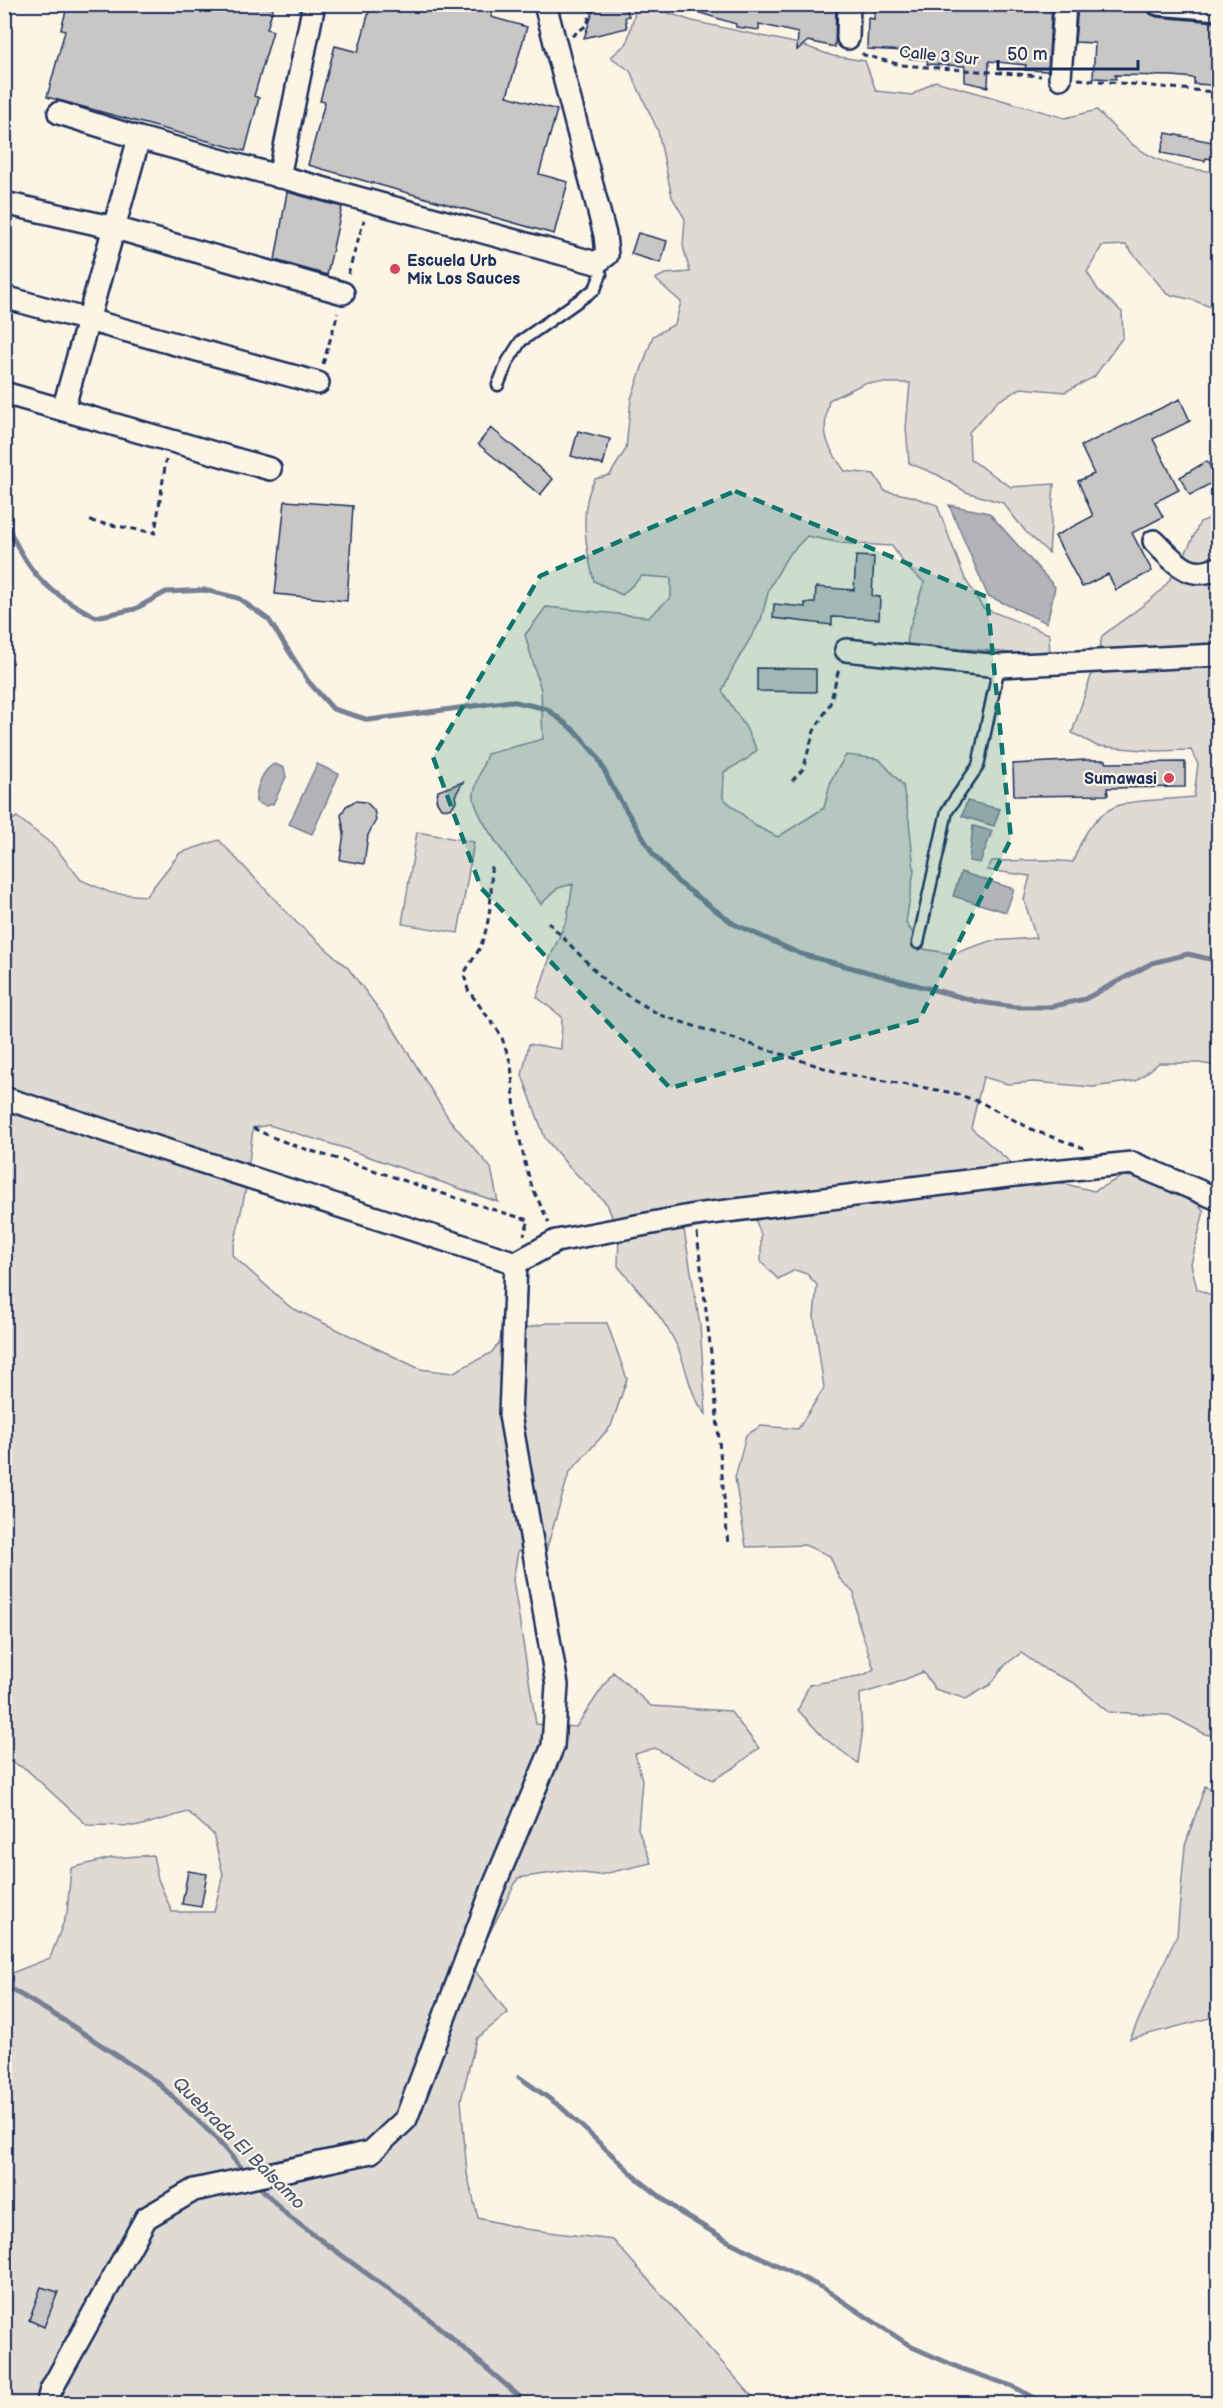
<svg xmlns="http://www.w3.org/2000/svg" width="1223" height="2408" font-family="'Balsamiq Sans',sans-serif">
	<rect width="100%" height="100%" fill="#fcf5e5"/>
	<filter id="ink" filterUnits="userSpaceOnUse"><feTurbulence type="fractalNoise" baseFrequency=".0167" numOctaves="2"/><feDisplacementMap in="SourceGraphic" scale="12" xChannelSelector="R" yChannelSelector="G"/><feConvolveMatrix kernelMatrix="1 2 1 2 8 2 1 2 1" color-interpolation-filters="sRGB"/></filter>
	<g filter="url(#ink)">
		<!-- green -->
		<path fill="#dfdbd4" stroke="#7d8599" stroke-width="1.5" d="M 636,8 L 666,12 L 692,21 L 799,44 L 833,56 L 865,61 L 876,91 L 912,95 L 935,81 L 1065,118 L 1097,110 C 1123,138 1142,158 1181,167 C 1194,170 1206,170 1218,173 L 1218,310 L 1193,300 L 1167,294 L 1126,245 L 1102,246 L 1087,272 L 1098,290 L 1122,312 L 1123,337 L 1094,377 L 1065,392 L 1021,388 L 998,401 L 969,432 L 970,459 L 1011,487 L 1054,484 L 1049,553 L 1026,532 L 1003,503 L 966,492 L 938,475 L 909,463 L 906,427 L 910,383 L 865,383 L 829,400 C 821,434 825,444 845,471 L 874,474 L 885,491 L 911,496 L 937,505 L 965,579 L 983,608 L 1049,634 L 1050,658 C 1033,658 1019,654 1003,652 C 971,649 940,647 908,647 L 907,636 L 924,582 L 907,568 L 892,546 L 841,543 L 807,536 L 787,557 L 769,589 L 761,620 L 734,666 L 722,691 L 745,726 L 757,750 L 747,759 L 724,772 L 723,798 L 756,826 L 778,837 L 824,808 L 831,780 L 846,755 L 879,759 L 903,785 L 909,821 L 914,870 L 906,923 L 924,949 L 953,954 L 990,941 L 1036,938 L 1024,900 L 1030,876 L 987,870 L 992,861 L 1047,860 L 1073,862 C 1097,791 1131,804 1194,797 L 1198,764 L 1191,750 L 1155,751 L 1097,746 L 1072,733 L 1099,652 L 1102,636 C 1120,621 1140,609 1157,594 C 1175,579 1191,543 1200,522 L 1218,515 L 1218,1066 L 1199,1063 L 1159,1063 L 1136,1081 L 1093,1087 L 1034,1082 L 1008,1084 L 983,1077 L 971,1128 L 1024,1174 L 1094,1191 L 1123,1176 L 1164,1181 L 1190,1195 L 1204,1211 L 1191,1264 L 1197,1289 L 1218,1298 L 1218,1737 L 1205,1734 L 1169,1715 L 1108,1712 L 1074,1683 L 1046,1670 L 1021,1653 L 1005,1665 L 990,1685 L 966,1699 L 935,1689 L 923,1672 L 891,1685 L 860,1694 L 862,1736 L 858,1763 L 824,1738 L 798,1710 L 809,1685 L 864,1675 L 874,1669 L 857,1618 L 854,1593 L 839,1578 L 830,1556 L 805,1545 L 746,1547 L 735,1478 L 746,1435 L 761,1426 L 798,1429 L 824,1388 L 814,1317 L 817,1285 L 807,1274 L 795,1270 L 778,1279 L 761,1262 L 761,1235 L 755,1218 L 684,1230 L 700,1325 L 706,1414 C 687,1391 689,1371 677,1346 C 663,1316 639,1292 618,1266 L 619,1235 L 607,1204 L 569,1167 L 545,1138 L 522,1075 L 529,1044 L 561,1049 L 562,1017 L 537,997 L 549,960 L 567,919 L 573,884 L 558,888 L 541,904 C 527,883 471,816 474,794 C 476,781 483,766 487,754 L 543,739 L 541,690 L 525,635 L 546,607 L 649,617 L 671,597 L 671,578 L 642,576 L 622,595 L 594,581 C 586,550 578,508 595,479 L 610,475 L 626,449 L 631,399 L 653,336 L 675,324 L 681,302 L 655,279 L 665,274 L 690,272 L 683,246 L 685,219 L 672,197 L 658,131 L 630,71 L 611,57 L 627,43 Z
			M 17,817 L 54,846 L 81,880 L 111,893 L 146,896 L 180,853 L 219,840 L 297,923 L 348,968 L 393,1028 L 449,1119 L 491,1168 L 498,1202 L 344,1148 L 269,1125 L 253,1128 L 246,1188 L 232,1255 L 290,1307 L 420,1369 L 452,1373 L 491,1353 L 507,1333 L 547,1323 L 607,1323 L 627,1379 L 611,1426 L 569,1473 L 546,1551 L 518,1551 L 513,1580 L 536,1724 L 576,1727 L 613,1672 L 651,1706 L 730,1711 L 759,1748 L 735,1767 L 713,1780 L 655,1748 L 635,1754 L 642,1780 L 638,1829 L 651,1863 L 599,1875 L 566,1871 L 518,1878 L 472,1967 L 508,2013 L 476,2039 L 461,2100 L 467,2174 L 478,2218 L 525,2229 L 613,2240 L 758,2403 L 5,2403 L 4,1976 L 50,1958 L 67,1913 L 71,1868 L 111,1858 L 153,1855 L 158,1879 L 172,1912 L 214,1912 L 223,1874 L 213,1834 L 188,1812 L 139,1826 L 87,1825 L 26,1769 L 5,1759 L 4,825 Z
			M 417,832 L 474,842 L 458,933 L 402,924 Z
			M 1205,1786 L 1218,1793 L 1218,2016 L 1130,2039 L 1177,1935 L 1185,1846 Z"/>
		<!-- water -->
		<path fill="#b2b4b8" stroke="#767f94" stroke-width="1.5" d="M 949,505 L 989,513 L 1055,587 L 1047,623 L 988,596 Z
			M 275,764 L 284,768 L 286,777 L 273,804 L 265,806 L 256,802 C 255,790 263,768 275,764 Z
			M 317,764 L 339,774 L 312,834 L 289,824 Z
			M 967,801 L 1000,809 L 994,826 L 962,816 Z
			M 973,826 L 992,831 L 980,863 L 969,861 Z
			M 961,872 L 1014,889 L 1006,912 L 953,896 Z"/>
		<g fill="none" stroke-linecap="round" stroke-linejoin="round">
			<!-- stream -->
			<path stroke="#767f94" stroke-width="5" d="M 4,518 C 28,574 43,589 96,617 L 135,609 L 166,592 L 205,590 L 238,598 L 269,620 L 308,681 L 333,709 L 369,720 L 511,701 L 547,709 L 575,731 L 597,756 L 614,790 L 653,854 L 678,882 L 734,924 L 801,954 L 979,1002 L 1015,1007 L 1049,1007 L 1085,999 L 1152,963 L 1188,954 L 1218,961
				M 4,1985 L 65,2021 L 157,2082 L 213,2135 L 245,2172
				M 519,2077 L 561,2107 L 639,2180 L 681,2213 L 728,2241 L 823,2288 L 912,2347 L 962,2369 L 1012,2386 L 1046,2404
				M 256,2183 L 288,2216 L 433,2322 L 528,2404"/>
		</g>
		<!-- building -->
		<path fill="#c8c7c6" stroke="#1b2f5e" stroke-width="1.5" d="M 68,4 L 274,4 L 267,29 L 273,31 L 254,96 L 259,98 L 245,151 L 47,97 L 65,31 L 61,29 Z
			M 371,4 L 495,4 L 491,17 L 527,27 L 507,96 L 557,110 L 539,174 L 568,182 L 554,234 L 308,165 L 325,102 L 320,101 L 335,46 L 358,52 Z
			M 605,4 L 624,4 L 629,16 L 625,17 L 627,28 L 584,38 L 594,9 Z
			M 685,4 L 836,4 L 835,47 L 808,41 L 797,50 L 798,33 L 759,24 L 759,30 L 736,27 L 736,24 L 684,8 Z
			M 875,4 L 1052,4 L 1048,71 L 1025,70 L 1026,65 L 989,61 L 988,87 L 965,82 L 965,66 L 927,64 L 928,60 L 906,58 L 907,51 L 867,49 L 868,18 L 874,19 Z
			M 1078,4 L 1146,7 L 1150,14 L 1157,17 L 1216,22 L 1211,85 L 1194,84 L 1194,78 L 1173,76 L 1115,75 L 1116,79 L 1093,78 L 1095,43 L 1075,42 Z
			M 1166,133 L 1218,143 L 1218,160 L 1206,158 L 1205,161 L 1161,153 Z
			M 287,192 L 342,207 L 327,275 L 275,260 Z
			M 638,233 L 667,241 L 661,263 L 631,254 Z
			M 1180,399 L 1190,421 L 1153,439 L 1179,490 L 1155,502 L 1163,517 L 1132,533 L 1152,571 L 1116,590 L 1108,574 L 1082,587 L 1055,536 L 1093,516 L 1078,481 L 1094,474 L 1081,446 Z
			M 491,428 L 553,479 L 540,495 L 478,444 Z
			M 578,431 L 610,439 L 603,465 L 571,456 Z
			M 1207,461 L 1217,480 L 1190,495 L 1180,477 Z
			M 285,501 L 353,506 L 347,601 L 275,594 Z
			M 856,556 L 874,557 L 872,596 L 880,597 L 879,619 L 832,617 L 832,625 L 773,618 L 774,604 L 805,607 L 805,603 L 815,603 L 816,587 L 854,590 Z
			M 757,668 L 816,669 L 816,692 L 757,691 Z
			M 1086,760 L 1106,760 L 1106,763 L 1185,762 L 1185,787 L 1107,788 L 1108,795 L 1014,796 L 1013,764 Z
			M 463,782 L 455,796 L 456,801 L 451,809 L 441,808 L 436,800 L 438,791 Z
			M 355,801 L 366,802 L 374,810 L 376,820 L 368,835 L 364,864 L 340,860 L 344,833 L 341,815 L 346,806 Z
			M 188,1871 L 207,1874 L 201,1907 L 182,1904 Z
			M 41,2287 L 58,2292 L 44,2327 L 29,2320 Z"/>
		<g fill="none" stroke-linecap="round" stroke-linejoin="round">
			<!-- lane casing -->
			<g stroke="#1b2f5e" stroke-width="15">
				<path id="lane" d="M 498,385 L 508,361 L 521,341 L 595,289 L 601,274 L 596,263
					M 918,943 L 947,811 L 978,766 L 999,666"/>
			</g>
			<!-- street casing -->
			<g stroke="#1b2f5e" stroke-width="26">
				<path id="street" d="M 1158,4 L 1218,9
					M 848,38 L 849,4
					M 1060,78 L 1065,4
					M 59,113 L 139,138 L 596,263 L 607,255 L 605,235 L 545,4
					M 279,177 L 314,4
					M 4,203 L 115,228 L 343,293
					M 4,297 L 318,383
					M 4,393 L 270,469
					M 63,410 L 139,138
					M 1154,541 C 1174,561 1189,582 1218,568
					M 846,650 L 999,666 L 1218,655
					M 4,1098 L 516,1263 L 556,1241 L 695,1215 L 1024,1174 L 1132,1163 L 1218,1199
					M 47,2404 L 51,2390 L 146,2218 L 194,2190 L 371,2152 L 406,2119 L 493,1888 L 553,1746 L 557,1685 L 510,1415 L 516,1263"/>
			</g>
			<!-- path -->
			<path stroke="#1b2f5e" stroke-width="3" stroke-dasharray="6 4.5" stroke-linecap="butt" d="M 572,36 L 587,25 L 593,4
				M 862,53 L 864,55 L 901,65 L 1041,76
				M 1078,79 L 1214,92 L 1218,50
				M 348,274 L 364,220
				M 323,364 L 338,313
				M 90,521 L 155,533 L 166,460
				M 792,781 L 803,769 L 814,731 L 830,704 L 839,668
				M 491,866 C 492,892 491,920 481,945 C 477,955 469,964 464,974 L 468,990 L 501,1035 L 511,1064 L 516,1122 L 525,1163 L 532,1187 L 549,1223
				M 548,922 L 608,984 L 660,1015 L 840,1073 L 954,1093 L 980,1102 L 1035,1131 L 1084,1148
				M 253,1128 C 290,1147 331,1156 370,1169 C 423,1187 475,1205 529,1220 L 524,1235
				M 697,1233 L 713,1370 L 728,1545"/>
			<!-- lane -->
			<use href="#lane" stroke="#fcf5e5" stroke-width="10"/>
			<!-- street -->
			<use href="#street" stroke="#fcf5e5" stroke-width="21"/>
		</g>
	</g>
	<!-- marked area -->
	<path fill="#0f766e" fill-opacity="0.2" stroke="#0f766e" stroke-width="4.5" stroke-dasharray="12 8" stroke-linejoin="round" d="M 735,491 L 987,597 L 1011,839 L 919,1020 L 670,1088 L 481,888 L 433,757 L 540,576 Z"/>
	<!-- markers -->
	<g fill="#d1495b" stroke="#fcf5e5" stroke-width="2">
		<circle cx="395" cy="269" r="6"/>
		<circle cx="1169" cy="778" r="6"/>
	</g>
	<g text-anchor="middle" stroke-width="4.5" stroke-linejoin="round" paint-order="stroke">
		<!-- street labels -->
		<g font-size="16" fill="#1b2f5e" stroke="#fcf5e5">
			<text transform="translate(939 55) rotate(6)" y="6">Calle 3 Sur</text>
		</g>
		<!-- poi labels -->
		<g font-size="16" font-weight="bold" fill="#1b2f5e" stroke="#fcf5e5" text-anchor="start">
			<text x="407" y="266">Escuela Urb<tspan x="407" dy="18">Mix Los Sauces</tspan></text>
			<text x="1157" y="784" text-anchor="end">Sumawasi</text>
		</g>
		<!-- water labels -->
		<g font-size="18" font-style="italic" fill="#485779" stroke="#fcf5e5">
			<text transform="translate(239 2143) rotate(45)" y="6">Quebrada El Balsamo</text>
		</g>
	</g>
	<!-- margin -->
	<rect width="1223" height="2408" fill="none" stroke="#fcf5e5" stroke-width="24"/>
	<rect x="12" y="12" width="1199" height="2384" fill="none" stroke="#1b2f5e" stroke-width="2" filter="url(#ink)"/>
	<!-- scale -->
	<path d="M998 60v9h140v-9" fill="none" stroke="#1b2f5e" stroke-width="3"/>
	<text x="1007" y="60" font-size="18" fill="#1b2f5e" stroke="#fcf5e5" stroke-width="4.5" paint-order="stroke">50 m</text>
</svg>
